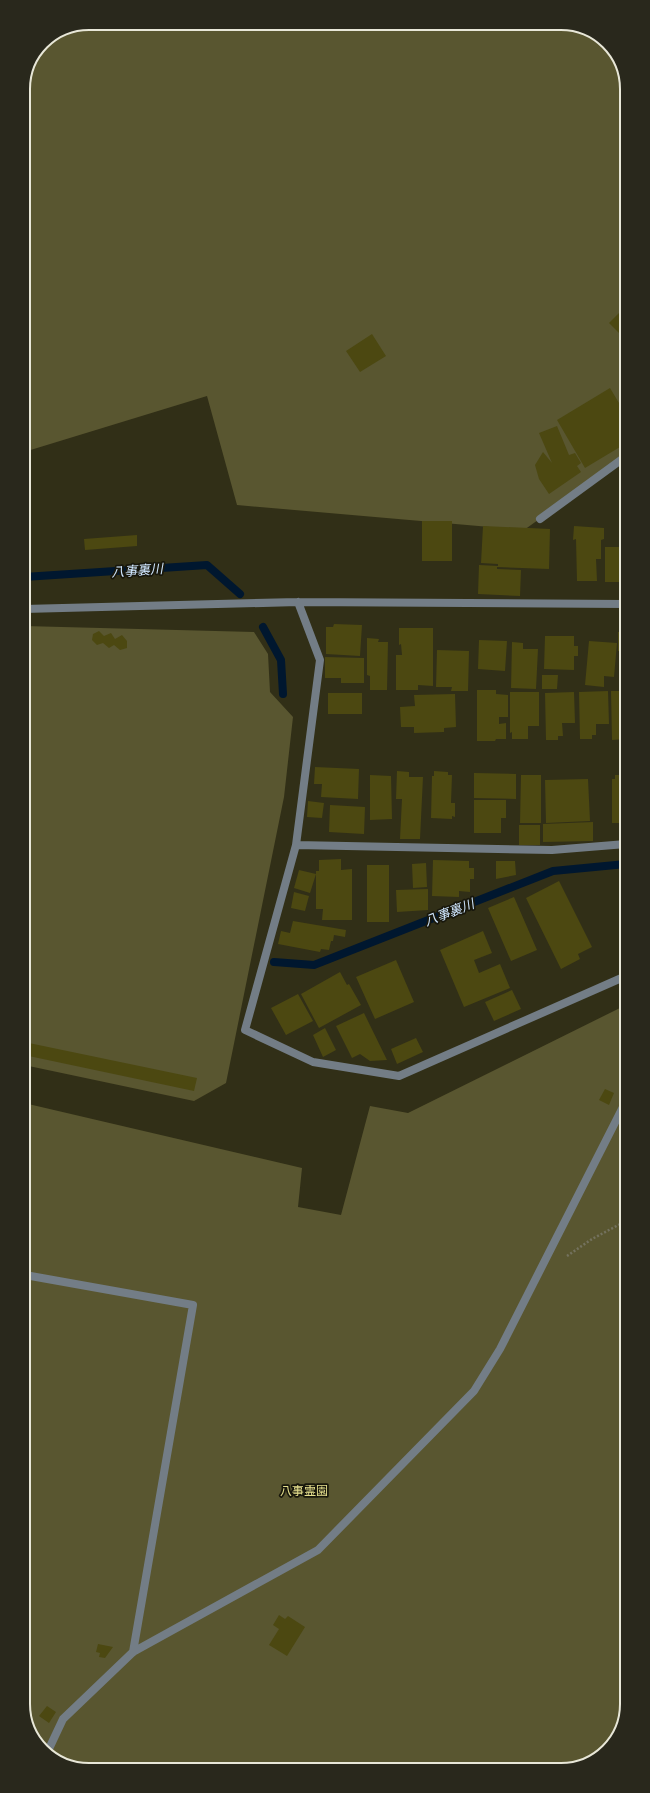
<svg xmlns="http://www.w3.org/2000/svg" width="650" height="1793" font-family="Arial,'Noto Sans JP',sans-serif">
	<rect width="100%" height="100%" fill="#312f17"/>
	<!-- green -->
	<path fill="#595630" d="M 89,23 L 566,23 L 601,37 L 625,72 L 625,458 L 524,530 L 237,505 L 207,396 L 24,452 L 23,85 L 42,42 Z
		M 24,626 L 254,632 L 268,654 L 270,692 L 293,717 L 284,797 L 226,1083 L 194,1101 L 24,1065 Z
		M 626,1005 L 627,1704 L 613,1744 L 578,1768 L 84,1770 L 49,1756 L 25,1721 L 24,1103 L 302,1168 L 298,1207 L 341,1215 L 370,1106 L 408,1113 Z"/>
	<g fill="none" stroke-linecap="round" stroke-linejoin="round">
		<!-- stream -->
		<path stroke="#00172f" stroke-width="8" d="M 24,577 L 207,565 L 240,594
			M 263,627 L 281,660 L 283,694
			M 274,962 L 314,965 L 553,871 L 626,864"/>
	</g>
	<!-- building -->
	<path fill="#4c4811" d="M 625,307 L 625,339 L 609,323 Z
		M 372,334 L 386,356 L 360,372 L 346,351 Z
		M 610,388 L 625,413 L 625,444 L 585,468 L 557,420 Z
		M 557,426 L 569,455 L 575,453 L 581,463 L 577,466 L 581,472 L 549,494 L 539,479 L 535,465 L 543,452 L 552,463 L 539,433 Z
		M 422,521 L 452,521 L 452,561 L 422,561 Z
		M 483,526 L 550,529 L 549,569 L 497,567 L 497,569 L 521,570 L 520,596 L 478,594 L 479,565 L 498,566 L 498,564 L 481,563 Z
		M 574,526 L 604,528 L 604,539 L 601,540 L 601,559 L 596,559 L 597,581 L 577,581 L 576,539 L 573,540 Z
		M 137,535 L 137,546 L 85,550 L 84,539 Z
		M 605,547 L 625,547 L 625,582 L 605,582 Z
		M 334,624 L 362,625 L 360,656 L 326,654 L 326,627 L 333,627 Z
		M 399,628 L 433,628 L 433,686 L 418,685 L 418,690 L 396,690 L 396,655 L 402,655 L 401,644 L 399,645 Z
		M 99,631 L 104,636 L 111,633 L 115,639 L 122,635 L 127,641 L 127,648 L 120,650 L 114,645 L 109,648 L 103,643 L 97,645 L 92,640 L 93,634 Z
		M 618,632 L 625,632 L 626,683 L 622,683 L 623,651 L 618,651 Z
		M 545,636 L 574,636 L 574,646 L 578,646 L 578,656 L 574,656 L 574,670 L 544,669 Z
		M 367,638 L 379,639 L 378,642 L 388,642 L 387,690 L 370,690 L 370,676 L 367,675 Z
		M 479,640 L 507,641 L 505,671 L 478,669 Z
		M 589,641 L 617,643 L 614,677 L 604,676 L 604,687 L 585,685 Z
		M 512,642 L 523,643 L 523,649 L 538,649 L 536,689 L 511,688 Z
		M 437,650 L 469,651 L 468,691 L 451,691 L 452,687 L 436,687 Z
		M 325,657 L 364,658 L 364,683 L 341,683 L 341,678 L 325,678 Z
		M 542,675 L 558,675 L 557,689 L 542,689 Z
		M 477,690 L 496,690 L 496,694 L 508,695 L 508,717 L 499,717 L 499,724 L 506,723 L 506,739 L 496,739 L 495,741 L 477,741 Z
		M 608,691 L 609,724 L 596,724 L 596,735 L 592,735 L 592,739 L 580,739 L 579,692 Z
		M 611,691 L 626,691 L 626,739 L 612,740 Z
		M 510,692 L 539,692 L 539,726 L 528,726 L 528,739 L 512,739 L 512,732 L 510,733 Z
		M 574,692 L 575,723 L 562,723 L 563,736 L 558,736 L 558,740 L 546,740 L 545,693 Z
		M 328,693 L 362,693 L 362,714 L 328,714 Z
		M 455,694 L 456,727 L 444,728 L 444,732 L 414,733 L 414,727 L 401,727 L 400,707 L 415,706 L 414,695 Z
		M 315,767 L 359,769 L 358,799 L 321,797 L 322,784 L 314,784 Z
		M 397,771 L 409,772 L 409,777 L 423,777 L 420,839 L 400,839 L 402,799 L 396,799 Z
		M 434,771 L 448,772 L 448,775 L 452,775 L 451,803 L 455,803 L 455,817 L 452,816 L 452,819 L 431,818 L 432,776 L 434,776 Z
		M 474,773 L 516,774 L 516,799 L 474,798 Z
		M 370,775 L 391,776 L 392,819 L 370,820 Z
		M 521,775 L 541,775 L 541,823 L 520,823 Z
		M 615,775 L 626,775 L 626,823 L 612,823 L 612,779 L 615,779 Z
		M 588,779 L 590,821 L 546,823 L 545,780 Z
		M 474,800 L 506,800 L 506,818 L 501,818 L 501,833 L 474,833 Z
		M 308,801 L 324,803 L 322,818 L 307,817 Z
		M 330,805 L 365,807 L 364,834 L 329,832 Z
		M 593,822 L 593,841 L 543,842 L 543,824 Z
		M 519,825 L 540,825 L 540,845 L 519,845 Z
		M 341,859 L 341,870 L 352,869 L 352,920 L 322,920 L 323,909 L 316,909 L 316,871 L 319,871 L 319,860 Z
		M 433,860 L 469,861 L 469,868 L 474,868 L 474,879 L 470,879 L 470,892 L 459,891 L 459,897 L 432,896 Z
		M 496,861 L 515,861 L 516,875 L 496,879 Z
		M 426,863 L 427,887 L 413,888 L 412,864 Z
		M 367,865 L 389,865 L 389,922 L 367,922 Z
		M 299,870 L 316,874 L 310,893 L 294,888 Z
		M 559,881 L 592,947 L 578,954 L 580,959 L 561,969 L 526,898 Z
		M 428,889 L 428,910 L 397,912 L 396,890 Z
		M 294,892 L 309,896 L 305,911 L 291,908 Z
		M 514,897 L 537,950 L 511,961 L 488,908 Z
		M 293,921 L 346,930 L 345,937 L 334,935 L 333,941 L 331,941 L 329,950 L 321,949 L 320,952 L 278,944 L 281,931 L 290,933 Z
		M 483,931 L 492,953 L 474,960 L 479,973 L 500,964 L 510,988 L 464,1007 L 440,950 Z
		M 396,960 L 414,1002 L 375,1019 L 356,977 Z
		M 340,972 L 347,985 L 349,984 L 361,1005 L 319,1028 L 301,994 Z
		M 512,990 L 521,1009 L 494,1021 L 485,1002 Z
		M 298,994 L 313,1021 L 286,1035 L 271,1008 Z
		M 364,1013 L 387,1060 L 370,1061 L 360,1054 L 352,1058 L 336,1026 Z
		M 325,1028 L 336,1050 L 323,1057 L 313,1035 Z
		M 416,1038 L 423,1052 L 397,1064 L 391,1049 Z
		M 24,1042 L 197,1078 L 194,1091 L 24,1055 Z
		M 605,1089 L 614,1093 L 609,1105 L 599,1100 Z
		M 279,1615 L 285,1619 L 288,1616 L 305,1627 L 287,1656 L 269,1645 L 279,1629 L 273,1625 Z
		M 98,1644 L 113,1647 L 105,1658 L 99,1657 L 100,1653 L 96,1652 Z
		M 47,1706 L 56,1712 L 49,1723 L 39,1716 Z"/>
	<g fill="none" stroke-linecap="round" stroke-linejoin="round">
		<!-- path -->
		<path stroke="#74725e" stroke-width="2.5" stroke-dasharray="2 2" stroke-linecap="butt" d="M 567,1256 L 592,1239 L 626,1221"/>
		<!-- lane -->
		<path stroke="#737d86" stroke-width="8" d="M 25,1275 L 193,1305 L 133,1652
			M 47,1753 L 63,1719 L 133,1652 L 318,1550 L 474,1391 L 500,1349 L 626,1101"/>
		<!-- street -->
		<path stroke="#737d86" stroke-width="8" d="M 540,519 L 625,457
			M 298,602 L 320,660 L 296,845 L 245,1030 L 313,1062 L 399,1076 L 626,976
			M 24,609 L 298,602 L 625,604
			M 296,845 L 552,850 L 626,844"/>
	</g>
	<g text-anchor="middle" stroke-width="3.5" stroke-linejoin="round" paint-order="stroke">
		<!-- park labels -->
		<g font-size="12" fill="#e6e08e" stroke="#18170c">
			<text x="304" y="1495">八事霊園</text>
		</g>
		<!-- water labels -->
		<g font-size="13" font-style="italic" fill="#cfe6fe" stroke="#18170c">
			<text transform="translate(137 570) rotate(-4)" y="5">八事裏川</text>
			<text transform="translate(449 912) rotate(-21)" y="5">八事裏川</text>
		</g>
	</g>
	<!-- crop -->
	<path d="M0 0H650V1793H0ZM89 30H561A59 59 0 0 1 620 89V1704A59 59 0 0 1 561 1763H89A59 59 0 0 1 30 1704V89A59 59 0 0 1 89 30Z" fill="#29281c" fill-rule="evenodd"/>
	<path fill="none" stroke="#e8e7d8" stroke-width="2" d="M89 30H561A59 59 0 0 1 620 89V1704A59 59 0 0 1 561 1763H89A59 59 0 0 1 30 1704V89A59 59 0 0 1 89 30Z"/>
</svg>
